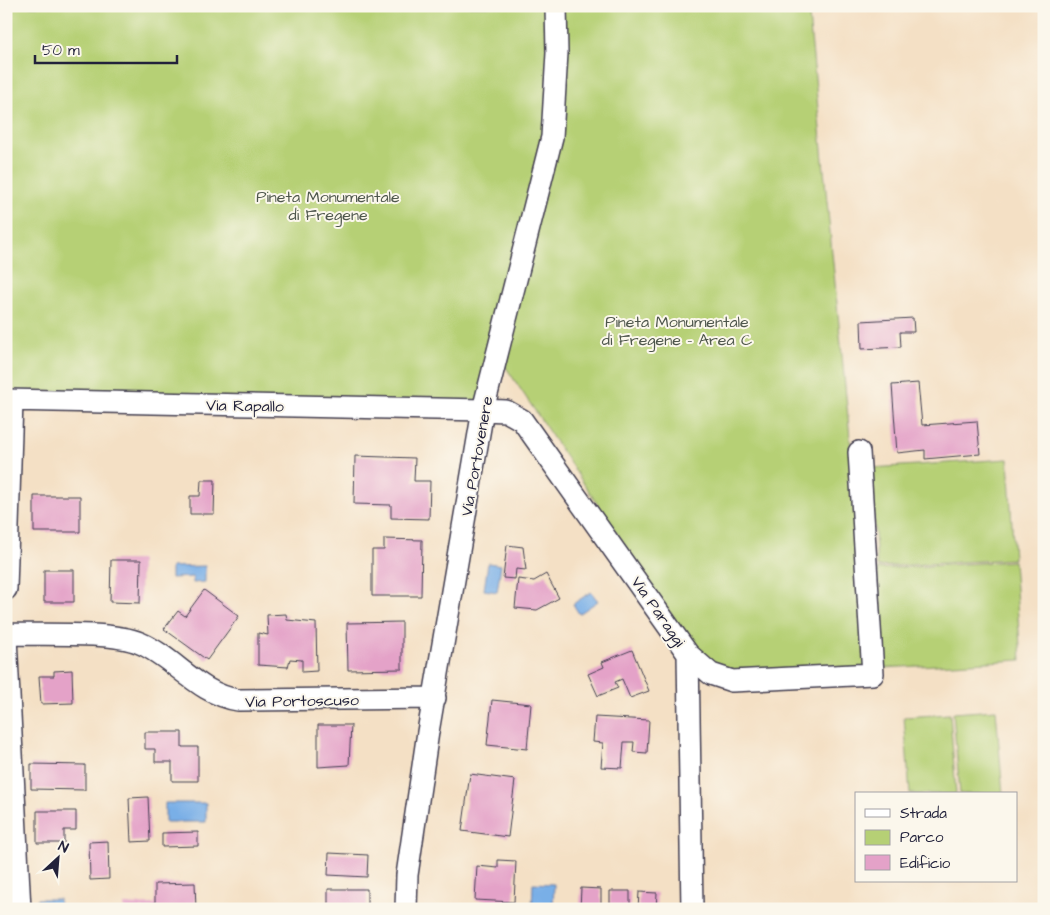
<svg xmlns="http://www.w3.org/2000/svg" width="1050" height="915" font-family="'Architects Daughter',sans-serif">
	<rect width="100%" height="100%" fill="#fbf7ec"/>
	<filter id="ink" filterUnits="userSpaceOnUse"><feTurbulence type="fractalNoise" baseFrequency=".02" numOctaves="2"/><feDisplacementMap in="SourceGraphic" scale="10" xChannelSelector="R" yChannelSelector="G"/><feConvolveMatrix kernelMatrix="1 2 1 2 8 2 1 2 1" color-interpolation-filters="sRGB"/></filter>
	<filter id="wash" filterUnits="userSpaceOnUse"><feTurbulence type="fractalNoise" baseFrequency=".0096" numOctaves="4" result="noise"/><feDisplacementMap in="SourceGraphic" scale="20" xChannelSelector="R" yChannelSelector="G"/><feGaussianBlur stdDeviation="1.12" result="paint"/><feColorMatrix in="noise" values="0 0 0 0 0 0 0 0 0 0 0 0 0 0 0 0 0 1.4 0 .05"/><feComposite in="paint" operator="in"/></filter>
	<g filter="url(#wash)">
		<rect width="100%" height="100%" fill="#f4e0c5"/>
		<!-- green -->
		<path fill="#b6d075" stroke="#6c7958" d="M 6,6 L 550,6 L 546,136 L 483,410 L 6,390 Z
			M 562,6 L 808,6 L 873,674 L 711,674 L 501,360 L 558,140 Z
			M 1008,459 L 1014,559 L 877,567 L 871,468 Z
			M 1014,561 L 1021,660 L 884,668 L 877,569 Z
			M 996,710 L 1003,794 L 960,794 L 953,713 Z
			M 950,714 L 956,794 L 910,794 L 904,717 Z"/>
		<!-- water -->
		<path fill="#79afe7" stroke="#4e6891" d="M 488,563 L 501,565 L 497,592 L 484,590 Z
			M 205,566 L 205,582 L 193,583 L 193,577 L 171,578 L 171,567 Z
			M 591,592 L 598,601 L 579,614 L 573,604 Z
			M 165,803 L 206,803 L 206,822 L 165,822 Z
			M 533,883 L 554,884 L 553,909 L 532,909 Z
			M 37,899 L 59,899 L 59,909 L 38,909 Z"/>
		<g id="blocks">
			<!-- building -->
			<path fill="#e4a2c8" d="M 913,318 L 914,332 L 900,332 L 901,347 L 862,349 L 861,321 Z
				M 918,383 L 922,425 L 977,421 L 980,454 L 925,459 L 925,450 L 897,453 L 892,385 Z
				M 355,456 L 415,458 L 414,481 L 430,481 L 429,519 L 391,518 L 391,505 L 354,504 Z
				M 201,480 L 215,480 L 214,514 L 190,514 L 190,496 L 200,496 Z
				M 34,496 L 80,496 L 80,532 L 34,532 Z
				M 384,539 L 422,540 L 421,596 L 372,596 L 372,550 L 384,550 Z
				M 507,545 L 523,547 L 526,570 L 516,569 L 515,579 L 503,578 Z
				M 111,560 L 141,560 L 140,603 L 110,602 Z
				M 44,570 L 74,570 L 74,602 L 44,602 Z
				M 546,574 L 559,598 L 537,610 L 515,608 L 518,579 L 534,581 Z
				M 204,590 L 239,616 L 207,660 L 164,629 L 178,611 L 185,616 Z
				M 286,614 L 287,620 L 316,623 L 317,671 L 302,672 L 302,660 L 290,659 L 288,667 L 258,665 L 258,633 L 268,635 L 267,615 Z
				M 402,622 L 402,669 L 348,670 L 347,623 Z
				M 632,650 L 649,691 L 630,698 L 622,679 L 615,682 L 618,688 L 598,696 L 588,674 L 604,667 L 602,662 Z
				M 72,670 L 73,703 L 41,704 L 39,676 L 54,676 L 54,671 Z
				M 492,700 L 531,704 L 527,749 L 487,745 Z
				M 595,717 L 649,720 L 647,753 L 633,752 L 634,742 L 624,742 L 622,768 L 601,767 L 603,743 L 593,742 Z
				M 318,725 L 351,725 L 349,765 L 318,767 Z
				M 145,732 L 182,732 L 182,747 L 198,747 L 198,781 L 172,781 L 172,762 L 155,762 L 155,749 L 145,749 Z
				M 31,764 L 85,765 L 85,790 L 31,789 Z
				M 470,774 L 515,780 L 508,837 L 462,831 Z
				M 148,797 L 150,841 L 131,842 L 129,798 Z
				M 37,811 L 76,811 L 76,830 L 64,830 L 64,843 L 37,843 Z
				M 198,832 L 198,846 L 162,847 L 162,833 Z
				M 108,841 L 109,879 L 90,880 L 89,842 Z
				M 329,853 L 368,855 L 367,877 L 328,875 Z
				M 498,860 L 516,861 L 514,902 L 475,900 L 477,866 L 498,868 Z
				M 195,883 L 196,909 L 124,909 L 124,905 L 155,904 L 155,884 Z
				M 581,888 L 601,889 L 601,909 L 580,909 Z
				M 328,889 L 367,889 L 367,909 L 328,909 Z
				M 610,891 L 630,891 L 630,909 L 610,909 Z
				M 639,892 L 657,893 L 656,909 L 638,909 Z"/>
		</g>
	</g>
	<g filter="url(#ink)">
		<use href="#blocks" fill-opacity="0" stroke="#423e50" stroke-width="1"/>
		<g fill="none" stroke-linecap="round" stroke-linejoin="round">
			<!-- street casing -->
			<g stroke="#423e50" stroke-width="24">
				<path id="street" d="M 6,400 L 483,410 L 506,411 L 522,420 L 688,654 L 692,909
					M 6,589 L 12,401
					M 6,634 C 39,635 112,631 140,643 C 175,658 198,694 238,700 L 435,698
					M 6,637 L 20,909
					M 688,654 L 711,674 L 732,681 L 873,674 L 859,452
					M 406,909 L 407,875 L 428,732 L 483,410 L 552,137 L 557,53 L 556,6"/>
			</g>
			<!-- street -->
			<use href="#street" stroke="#fff" stroke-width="21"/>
		</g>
	</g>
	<g text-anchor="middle" stroke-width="4" stroke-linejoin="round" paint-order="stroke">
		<!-- park labels -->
		<g font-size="16" fill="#4e564c" stroke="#fbf7ec">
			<text x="328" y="202">Pineta Monumentale<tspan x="328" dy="18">di Fregene</tspan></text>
			<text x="677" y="327">Pineta Monumentale<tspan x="677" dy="18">di Fregene - Area C</tspan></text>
		</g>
		<!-- street labels -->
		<g font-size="16" fill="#22223b" stroke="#fbf7ec">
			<text transform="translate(245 405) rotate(1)" y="6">Via Rapallo</text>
			<text transform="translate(476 456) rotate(-80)" y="6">Via Portovenere</text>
			<text transform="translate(659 611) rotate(55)" y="6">Via Paraggi</text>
			<text transform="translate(302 700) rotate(-1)" y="6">Via Portoscuso</text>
		</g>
	</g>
	<!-- margin -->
	<rect width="1050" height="915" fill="none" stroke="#fbf7ec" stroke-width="25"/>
	<!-- legend -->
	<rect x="855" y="792" width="162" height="90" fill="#fbf7ec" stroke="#a4a2a5"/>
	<rect x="865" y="809" width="25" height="8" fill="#ffffff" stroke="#a4a2a5"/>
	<text x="900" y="818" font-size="15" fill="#22223b">Strada</text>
	<rect x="865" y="830" width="25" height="15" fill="#b6d075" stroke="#a4a2a5"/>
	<text x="900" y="842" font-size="15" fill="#22223b">Parco</text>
	<rect x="865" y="855" width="25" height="15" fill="#e4a2c8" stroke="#a4a2a5"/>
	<text x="900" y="868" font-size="15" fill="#22223b">Edificio</text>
	<!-- north arrow -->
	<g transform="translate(58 858) rotate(26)" stroke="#fbf7ec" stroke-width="4" paint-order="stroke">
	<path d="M0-4L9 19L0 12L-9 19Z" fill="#22223b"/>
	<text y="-8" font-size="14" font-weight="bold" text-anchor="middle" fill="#22223b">N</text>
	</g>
	<!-- scale -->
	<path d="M35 55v8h142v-8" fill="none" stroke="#22223b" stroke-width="2.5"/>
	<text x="42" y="55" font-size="15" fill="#22223b" stroke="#fbf7ec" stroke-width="4" paint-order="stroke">50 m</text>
</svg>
